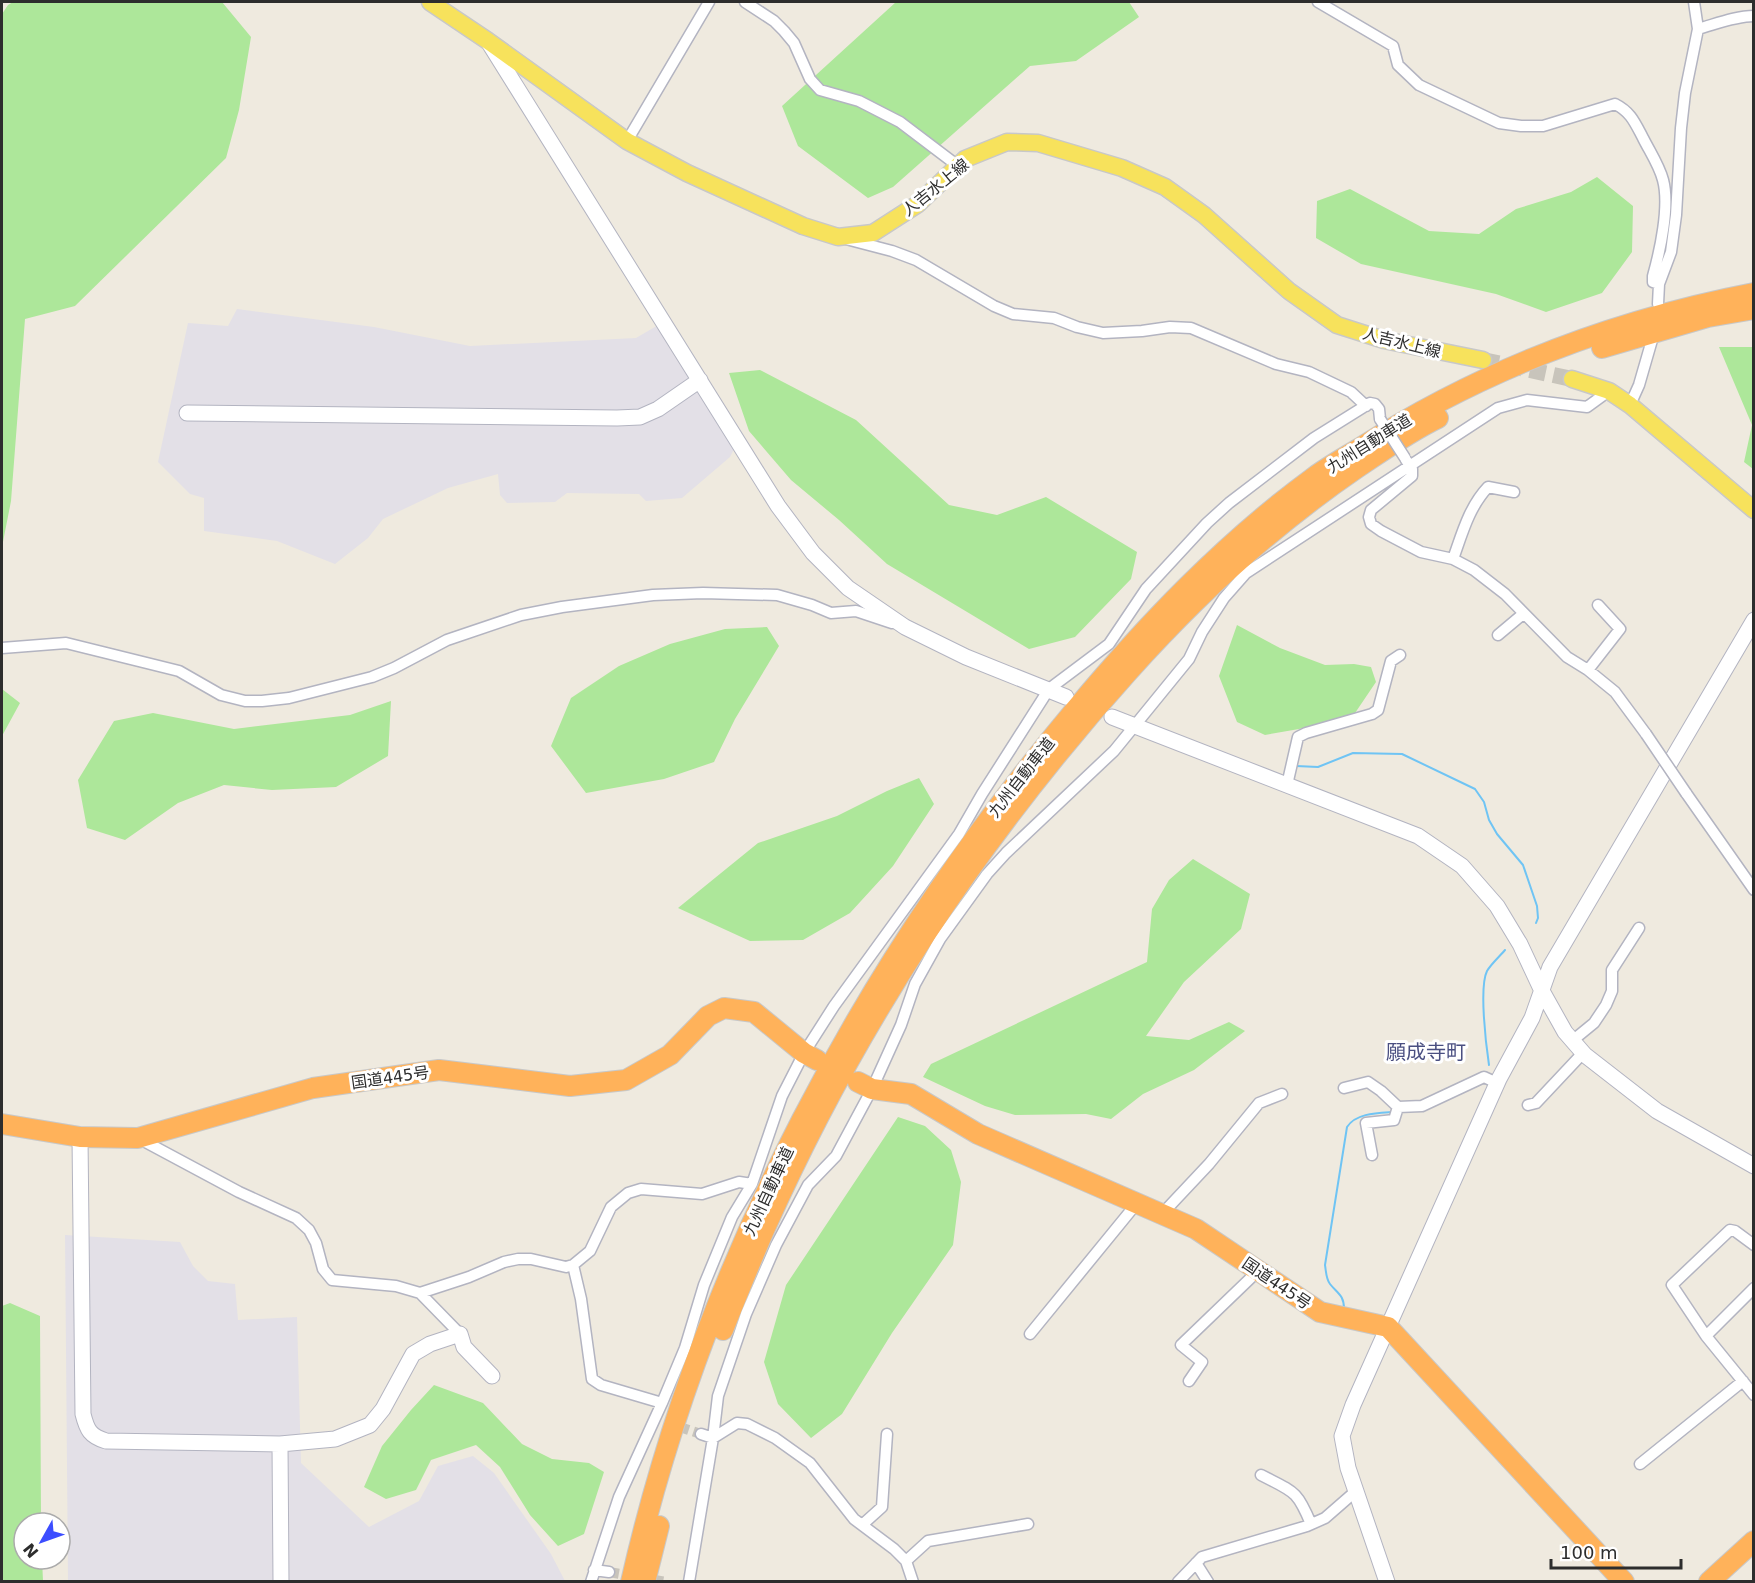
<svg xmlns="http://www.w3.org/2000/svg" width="1755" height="1583" font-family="'DejaVu Sans','Noto Sans JP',sans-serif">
	<rect width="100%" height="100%" fill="#efeadf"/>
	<!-- industrial -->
	<path fill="#e3e0e7" d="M 237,309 L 374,327 L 470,346 L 636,338 L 660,324 L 735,447 L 730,457 L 682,498 L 646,501 L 639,494 L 567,493 L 555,502 L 507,503 L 500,495 L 498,474 L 448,488 L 383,519 L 368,538 L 335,564 L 277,541 L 204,531 L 204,498 L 190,494 L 158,462 L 188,323 L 228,326 Z
		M 65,1235 L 180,1242 L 193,1266 L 208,1281 L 235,1284 L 238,1320 L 297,1317 L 301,1463 L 369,1527 L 419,1501 L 438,1466 L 473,1456 L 494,1473 L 551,1554 L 565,1581 L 68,1581 Z"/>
	<!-- green -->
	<path fill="#ade79a" d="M 13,2 L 222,2 L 251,37 L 239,110 L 226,158 L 75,306 L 25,319 L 11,501 L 2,547 L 2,14 L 8,5 Z
		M 896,2 L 1129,2 L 1139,17 L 1076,61 L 1030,66 L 893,187 L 868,198 L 798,146 L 782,106 Z
		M 1597,177 L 1633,206 L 1632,252 L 1602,293 L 1546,312 L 1496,294 L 1361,264 L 1316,238 L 1317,201 L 1350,189 L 1429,231 L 1479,234 L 1516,209 L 1571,192 Z
		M 1719,347 L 1753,347 L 1753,469 L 1744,462 L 1752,425 Z
		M 760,370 L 856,420 L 949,505 L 997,515 L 1046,497 L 1137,552 L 1131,579 L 1075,637 L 1029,649 L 887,564 L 839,520 L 791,480 L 749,431 L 729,373 Z
		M 1237,625 L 1280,648 L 1325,665 L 1354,664 L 1371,667 L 1376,682 L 1353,716 L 1299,729 L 1265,735 L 1237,722 L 1219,676 Z
		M 767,627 L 779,646 L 735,719 L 714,762 L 664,779 L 586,793 L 551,746 L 571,698 L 619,666 L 670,644 L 725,629 Z
		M 2,689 L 20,703 L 2,736 Z
		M 391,701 L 388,756 L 336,787 L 272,790 L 224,785 L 178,803 L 125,840 L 87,828 L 78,780 L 114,721 L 153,713 L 234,729 L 350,715 Z
		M 919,778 L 934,804 L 893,866 L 850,913 L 803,940 L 750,941 L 678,908 L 758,843 L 837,816 L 887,791 Z
		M 1193,859 L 1250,894 L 1241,929 L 1184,982 L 1146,1036 L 1189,1040 L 1229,1022 L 1245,1031 L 1194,1070 L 1143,1094 L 1111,1119 L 1086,1114 L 1015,1115 L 985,1106 L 923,1077 L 931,1064 L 1147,962 L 1152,909 L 1169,880 Z
		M 898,1117 L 925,1126 L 951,1150 L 961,1182 L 953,1245 L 892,1333 L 842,1414 L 811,1438 L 778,1404 L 764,1362 L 786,1285 Z
		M 10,1303 L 40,1316 L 41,1523 L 24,1523 L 24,1559 L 42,1559 L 43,1581 L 2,1581 L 2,1306 Z
		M 434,1385 L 483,1403 L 522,1444 L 552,1459 L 589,1463 L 604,1472 L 584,1534 L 558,1546 L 530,1515 L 500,1467 L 476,1445 L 431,1460 L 416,1490 L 386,1499 L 364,1487 L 382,1446 L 411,1410 Z"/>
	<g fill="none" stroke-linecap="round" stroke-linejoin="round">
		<!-- stream -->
		<path stroke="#6fc4f4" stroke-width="2" d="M 1296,766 L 1318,767 L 1353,753 L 1402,754 L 1475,789 L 1484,802 L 1489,820 L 1497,834 L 1523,865 L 1537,906 L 1538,918 L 1536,923
			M 1489,1065 C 1486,1045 1479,987 1487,971 C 1491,964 1500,956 1505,950
			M 1344,1309 C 1344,1295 1338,1294 1330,1284 C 1326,1279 1326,1271 1325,1265 L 1347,1127 C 1356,1113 1378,1113 1393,1112"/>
		<!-- street-tunnel -->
		<path stroke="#c8c4bb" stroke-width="10" stroke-dasharray="10 5" stroke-linecap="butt" d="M 665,1422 L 701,1434
			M 609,1572 L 666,1582"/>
		<!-- primary-tunnel -->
		<path stroke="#c8c4bb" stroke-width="16" stroke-dasharray="16 8" stroke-linecap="butt" d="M 1483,360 L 1572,379"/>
		<!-- street casing -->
		<g stroke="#b3b4c1" stroke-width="13">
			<path id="street" d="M 745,2 L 774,21 L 784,31 L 794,43 L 810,79 L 820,90 L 859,101 L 900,122 L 958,166
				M 1318,2 L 1393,46 L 1398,65 L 1419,85 L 1499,123 L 1521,126 L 1543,126 L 1615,104 C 1631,112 1635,123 1643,138 C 1650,152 1659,165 1663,180 C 1670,206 1660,251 1653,276 L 1653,282 L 1659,284
				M 1698,29 C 1716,24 1735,16 1754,16
				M 627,141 L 709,2
				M 846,239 L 892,251 L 916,260 L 994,306 L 1013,314 L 1054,318 L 1077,327 L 1103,333 L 1142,331 L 1170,327 L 1191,328 L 1276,364 L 1309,372 L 1351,392 L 1366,406
				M 1658,304 L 1659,284 L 1671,252 L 1676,215 L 1681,128 L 1685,93 L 1698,29 L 1694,2
				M 1630,405 L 1639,385 L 1652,340
				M 1406,460 L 1412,469 L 1412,476 L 1371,510 L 1369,517 L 1371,524 L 1381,531 L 1421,552 L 1453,559 L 1474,570 L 1505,594 L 1567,657 L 1588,670 L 1615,692 L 1646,734
				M 1453,559 C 1462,534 1469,507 1488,487 L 1514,492
				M 1498,635 L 1523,614
				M 2,648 L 66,643 L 179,671 L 221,695 L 245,701 L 262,701 L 289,698 L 372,677 L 394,668 L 447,640 L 521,615 L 562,607 L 653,595 L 703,593 L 777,595 L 812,605 L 831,613 L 856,611 L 892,623
				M 1588,670 L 1620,629 L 1598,605
				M 1287,785 L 1298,737 L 1306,733 L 1372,714 L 1378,710 L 1391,661 L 1400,655
				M 1686,793 L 1754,890
				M 1572,1041 L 1594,1023 L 1606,1005 L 1612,991 L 1612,970 L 1639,928
				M 1344,1088 L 1368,1082 L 1381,1091 L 1398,1107 L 1422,1106 L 1484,1077 L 1497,1083
				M 1528,1105 L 1536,1103 L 1583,1053
				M 140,1139 L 239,1192 L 296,1218 L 309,1230 L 316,1243 L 323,1269 L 332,1280 L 396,1286 L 420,1293 L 460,1334
				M 1372,1155 L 1366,1123 L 1394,1120 L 1398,1107
				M 1162,1214 L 1209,1164 L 1259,1103 L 1282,1094
				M 573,1265 L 581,1299 L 592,1379 L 601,1385 L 662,1403
				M 1754,1288 L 1706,1336 L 1754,1395
				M 420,1293 L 469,1277 L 504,1262 L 518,1259 L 531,1259 L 566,1267 L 573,1265 L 590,1251 L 611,1207 L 628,1193 L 641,1189 L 702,1194 L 739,1182 L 752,1184
				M 1030,1334 L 1137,1203
				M 1706,1336 L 1672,1285 L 1730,1230 L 1735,1231 L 1754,1245
				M 1189,1381 L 1202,1362 L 1181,1345 L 1259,1270
				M 701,1434 L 713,1438 L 737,1423 L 747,1424 L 775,1438 L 810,1463 L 854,1519 L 894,1549 L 906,1561 L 913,1582
				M 1640,1464 L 1743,1381
				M 1261,1475 C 1294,1492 1297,1490 1311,1524
				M 862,1525 L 882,1507 L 887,1434
				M 906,1561 L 928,1541 L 1028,1524
				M 1196,1563 L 1208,1582
				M 594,1570 L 609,1572
				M 591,1582 L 619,1497 L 662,1403 L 685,1348 L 704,1285 L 732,1217 L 752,1184 L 782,1096 L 804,1053 L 834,1006 L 959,834 L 982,794 L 1049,689 L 1109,644 L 1146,589 L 1207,523 L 1229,503 L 1314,438 L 1370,403 L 1375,404 L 1379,409 L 1380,419
				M 689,1582 L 713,1438 L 718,1396 L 746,1314 L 776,1245 L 808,1185 L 836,1156 L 872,1089 L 901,1025 L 915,984 L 940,939 L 987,874 L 1006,853 L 1114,751 L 1189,659 L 1202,632 L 1224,598 L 1246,573 L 1498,408 L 1527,400 L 1587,407 L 1609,391
				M 1178,1582 L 1202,1557 L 1307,1526 L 1325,1518 L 1356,1491"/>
		</g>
		<!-- secondary casing -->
		<g stroke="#b3b4c1" stroke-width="17">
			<path id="secondary" d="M 489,43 L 778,506 L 813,553 L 848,588 L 905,627 L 966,657 L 1066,697
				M 187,413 L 617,418 L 640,417 L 658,409 L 700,380
				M 1112,717 L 1418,836 L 1462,866 L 1497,906 L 1520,944 L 1542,991 L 1565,1032 L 1585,1055 L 1657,1111 L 1754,1166
				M 80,1137 L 83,1414 C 87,1430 90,1436 106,1441 L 280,1444 L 335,1439 L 370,1425 L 383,1409 L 413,1354 L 430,1344 L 460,1334 L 464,1347 L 492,1376
				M 280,1444 L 281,1582
				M 1387,1582 L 1348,1468 L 1342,1436 L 1353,1405 L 1499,1079 L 1532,1018 L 1550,967 L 1754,620"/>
		</g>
		<!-- primary casing -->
		<g stroke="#c8c8c8" stroke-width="19">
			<path id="primary" d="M 430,2 L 488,41 L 627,141 L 687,173 L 803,226 L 838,237 L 873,233 L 918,204 L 965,159 L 1007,142 L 1038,143 L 1122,168 L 1165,187 L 1204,215 L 1289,291 L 1337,325 L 1384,340 L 1483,360
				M 1572,379 L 1609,391 L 1630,405 L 1754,510"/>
		</g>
		<!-- highway casing -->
		<g stroke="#c8c8c8" stroke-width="22">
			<path id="highway" d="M 1602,348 L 1708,317 L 1754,309
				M 858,1082 L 872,1089 L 911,1094 L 978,1134 L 1196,1229 L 1320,1312 L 1388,1327 L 1624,1582
				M 2,1124 L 80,1137 L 138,1138 L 313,1088 L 439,1070 L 570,1086 L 626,1080 L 670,1055 L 708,1016 L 724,1008 L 754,1012 L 804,1053 L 817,1060
				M 723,1330 C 737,1295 751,1260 766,1226 C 856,1024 980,836 1128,672 C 1197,595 1272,526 1357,468 C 1384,450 1409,432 1438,418
				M 631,1582 C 703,1264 866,959 1075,710 C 1146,625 1224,543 1314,477 C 1329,466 1345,457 1360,448 C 1480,371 1614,320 1754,293
				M 645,1582 L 659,1526
				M 1709,1582 L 1754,1541"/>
		</g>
		<!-- street -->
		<use href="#street" stroke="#fff" stroke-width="10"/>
		<!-- secondary -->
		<use href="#secondary" stroke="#fff" stroke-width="15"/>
		<!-- primary -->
		<use href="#primary" stroke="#f7e25c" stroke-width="16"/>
		<!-- highway -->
		<use href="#highway" stroke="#ffb25a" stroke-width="20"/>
		<!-- street-bridge casing -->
		<g stroke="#b3b4c1" stroke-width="13" stroke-linecap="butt">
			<path id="street-bridge" d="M 1380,419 L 1405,458
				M 1646,734 L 1686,793"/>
		</g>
		<!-- street-bridge -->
		<use href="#street-bridge" stroke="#fff" stroke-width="10"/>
	</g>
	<g text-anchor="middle" stroke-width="6" stroke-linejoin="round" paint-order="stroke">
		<!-- street labels -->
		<g font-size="16" fill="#2d2d2d" stroke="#fff">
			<text transform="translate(935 187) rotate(-39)" y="6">人吉水上線</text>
			<text transform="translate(1402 342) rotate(14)" y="6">人吉水上線</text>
			<text transform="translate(1369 443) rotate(-32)" y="6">九州自動車道</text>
			<text transform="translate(1021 777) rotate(-52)" y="6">九州自動車道</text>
			<text transform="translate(390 1077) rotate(-8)" y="6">国道445号</text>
			<text transform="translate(768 1191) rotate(-65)" y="6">九州自動車道</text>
			<text transform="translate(1277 1283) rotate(34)" y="6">国道445号</text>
		</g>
		<!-- quarter labels -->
		<g font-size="20" fill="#4a4f81" stroke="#fff">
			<text x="1426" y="1059">願成寺町</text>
		</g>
	</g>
	<!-- border -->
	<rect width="1755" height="1583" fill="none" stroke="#2d2d2d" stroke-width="6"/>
	<!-- north arrow -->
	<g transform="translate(42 1541) rotate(230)"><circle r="28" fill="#ffffff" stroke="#ababab" stroke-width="1.5"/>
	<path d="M0-4.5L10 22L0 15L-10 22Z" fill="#3c4dff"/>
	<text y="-9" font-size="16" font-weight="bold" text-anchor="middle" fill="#2d2d2d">N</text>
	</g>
	<!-- scale -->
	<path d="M1551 1559v9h130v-9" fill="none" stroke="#2d2d2d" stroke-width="3"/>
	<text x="1560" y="1559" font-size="18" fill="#2d2d2d" stroke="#ffffff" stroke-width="4.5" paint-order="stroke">100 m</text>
</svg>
